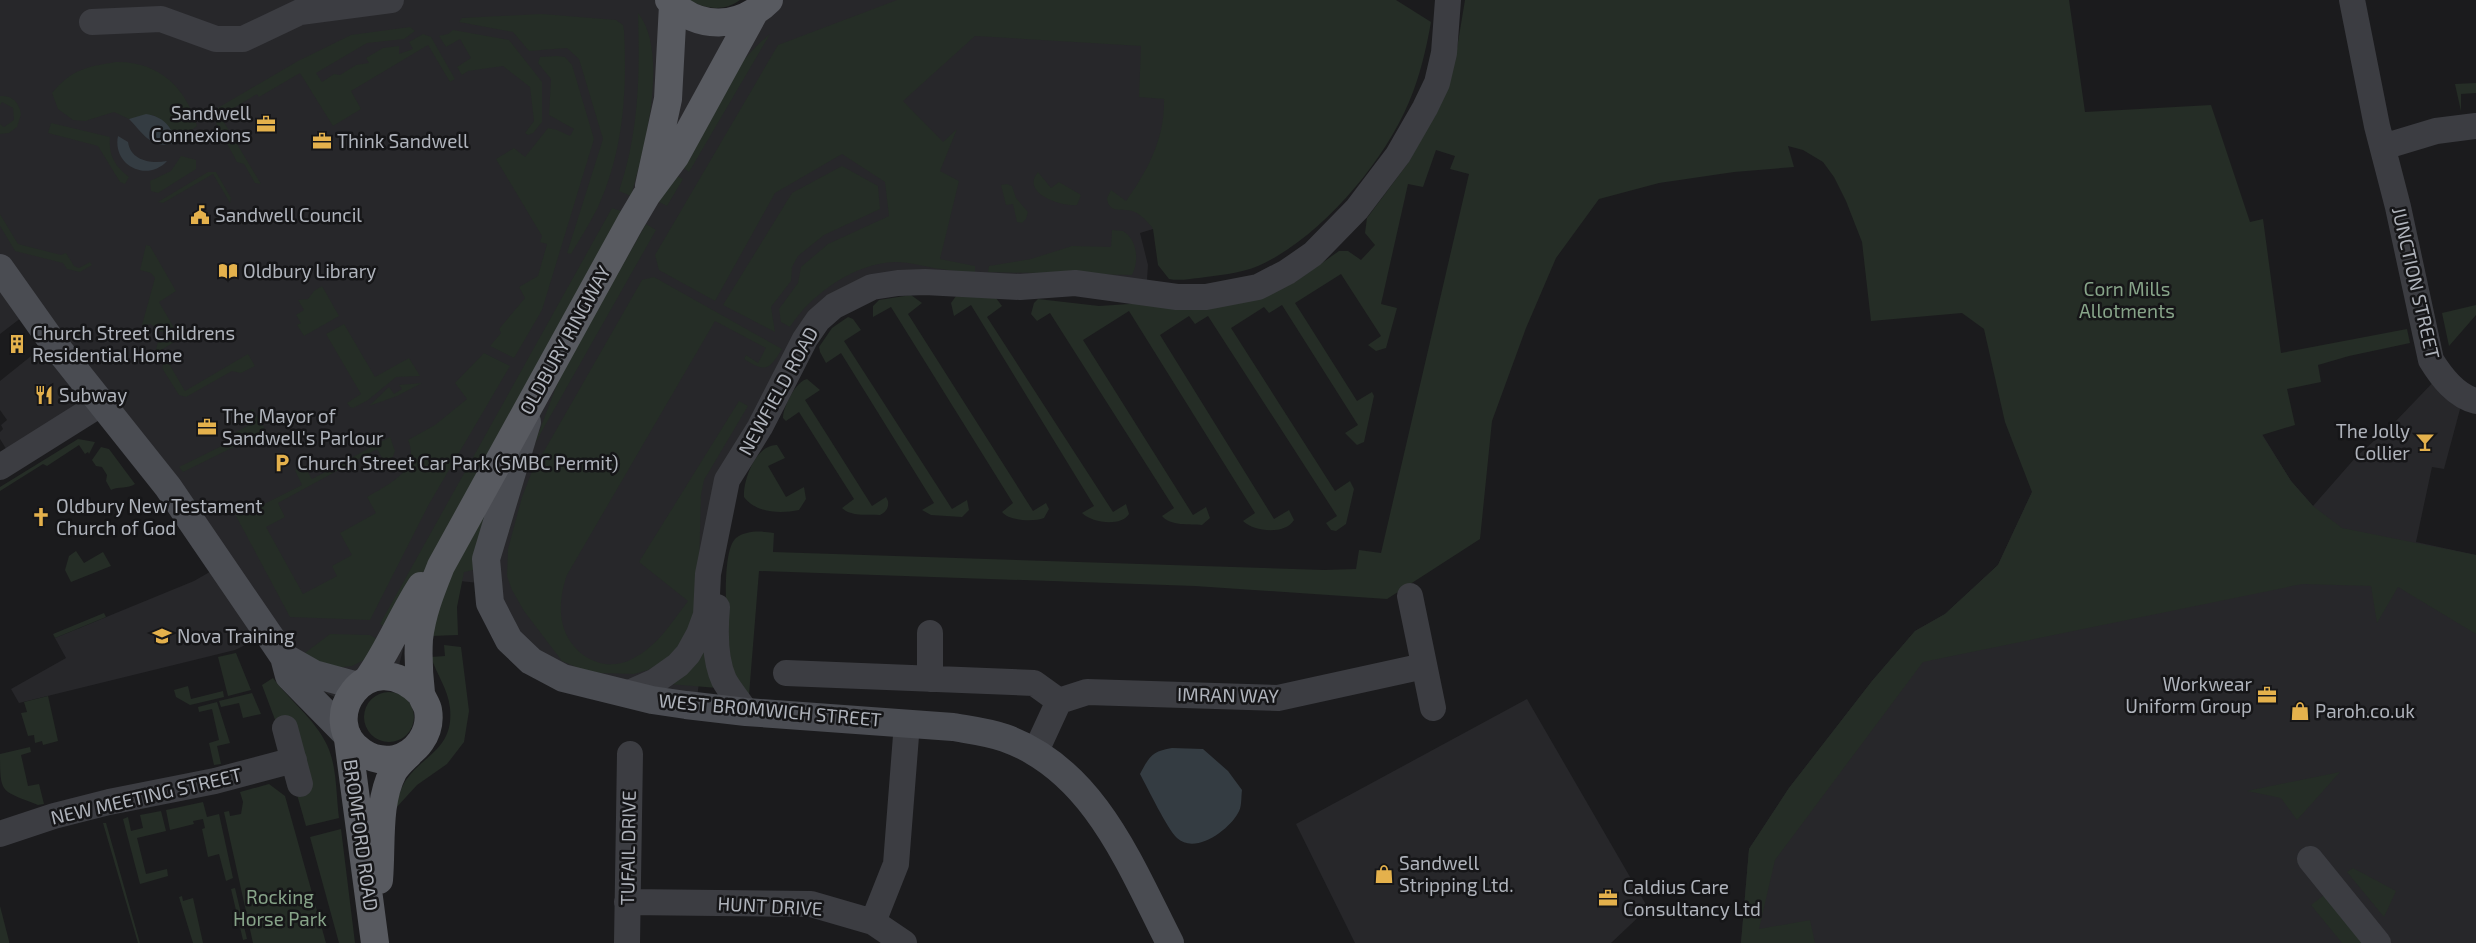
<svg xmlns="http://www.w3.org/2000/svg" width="2476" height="943" font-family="'Exo 2',sans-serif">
	<rect width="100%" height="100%" fill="#1b1b1d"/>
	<!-- built -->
	<path fill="#27272a" d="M 0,0 L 669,0 L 689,16 L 769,0 L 1208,0 L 1153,229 L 1140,233 L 1148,265 L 1146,295 L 957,285 L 834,306 L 721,511 L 696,706 L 531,661 L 488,584 L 432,578 L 409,625 L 396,678 L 346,702 L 310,686 L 268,634 L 235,650 L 19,703 L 11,689 L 66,658 L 55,638 L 194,581 L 222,565 L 102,403 L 13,460 L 0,439 L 0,432 L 3,429 L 1,425 L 7,420 L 0,410 L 0,381 L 51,340 L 30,311 L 0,334 Z
		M 2440,375 L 2463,398 L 2444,469 L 2432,467 L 2416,542 L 2476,555 L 2476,943 L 1741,943 L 1749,849 L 1789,788 L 1872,681 L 1915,631 L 1945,614 L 1998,565 L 2032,492 L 2262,434 L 2291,481 L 2313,506 L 2356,457 L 2394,423 Z
		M 1527,699 L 1648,908 L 1611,943 L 1355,943 L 1296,824 Z"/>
	<!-- green -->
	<path fill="#252d26" d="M 687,0 L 740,0 C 722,13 706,8 687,0 Z
		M 897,0 L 1396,0 L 1431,22 C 1426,50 1420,76 1409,102 C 1383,164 1319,239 1258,266 C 1239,274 1218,275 1199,278 C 1188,279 1180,281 1169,279 L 1158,265 L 1153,229 C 1148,222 1141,214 1132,211 C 1120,208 1109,214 1107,198 L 1111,190 L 1126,201 C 1148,170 1165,138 1164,99 L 1139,97 L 1141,46 L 975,36 L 903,101 L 943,142 L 957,129 L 940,171 L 959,181 L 940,259 L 975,266 L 975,273 C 964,271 952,271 941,269 C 926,267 911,262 895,262 C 855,263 811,294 790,327 L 781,322 L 779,309 L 798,283 L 801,267 L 828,244 L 889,216 L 885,182 L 842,154 L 775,193 L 715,301 L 659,270 L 655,255 L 778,45 Z
		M 1465,0 L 2069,0 L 2085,112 L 2211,105 L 2250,222 L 2263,219 L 2281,353 L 2407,329 L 2410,343 L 2349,356 L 2318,365 L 2321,382 L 2287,389 L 2295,425 L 2262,435 L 2291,481 L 2313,506 L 2342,528 L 2476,555 L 2476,634 L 2398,587 L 2377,623 L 2371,586 L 2302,584 L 1923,662 L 1775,860 L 1759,929 L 1810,920 L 1815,943 L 1741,943 L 1749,849 L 1789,788 L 1872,681 L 1915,631 L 1945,614 L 1998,565 L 2032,492 L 2005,422 L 1984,329 L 1962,313 L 1871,321 L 1862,242 L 1846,201 L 1834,177 L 1823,162 L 1803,150 L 1788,146 L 1794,167 L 1734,172 L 1659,183 L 1599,199 L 1556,258 L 1526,328 L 1492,421 L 1480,539 L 1387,599 L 1195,586 L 759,571 L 749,695 L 731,680 C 729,654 718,553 736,538 C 747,530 761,531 774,533 L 773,552 L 1324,570 L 1356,569 L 1359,550 L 1381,553 L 1469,174 L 1450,169 L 1455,156 L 1436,150 L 1423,187 L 1408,184 L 1381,304 L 1397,308 L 1386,348 L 1376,351 L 1368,345 L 1381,336 L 1341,274 L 1295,303 L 1357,401 L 1372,392 L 1374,396 L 1364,442 L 1357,445 L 1345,433 L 1358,425 L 1282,305 L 1269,313 L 1264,307 L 1231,328 L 1335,491 L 1350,481 L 1354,489 L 1346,524 L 1336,531 L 1331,530 L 1326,523 L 1337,516 L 1208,316 L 1195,324 L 1189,316 L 1160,335 L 1274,519 L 1289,510 L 1294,520 C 1285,535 1254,532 1243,521 L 1255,513 L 1129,311 L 1083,340 L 1193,515 L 1206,507 L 1210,518 L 1202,525 C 1190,524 1170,526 1162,516 L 1174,508 L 1050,313 L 1037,321 L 1031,314 L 1034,303 L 1038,299 L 1099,306 L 1144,303 L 1295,282 L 1339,251 L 1348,251 L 1361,260 L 1375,245 L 1365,233 L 1367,218 L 1408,163 L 1439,106 L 1457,48 Z
		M 638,13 C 670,53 644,151 631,196 L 619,191 C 639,132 640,75 638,13 Z
		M 542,14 L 616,20 L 623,25 L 624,30 C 627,91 624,150 598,207 C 590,223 580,239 571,254 L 567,253 L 603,139 L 579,59 L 567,48 L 529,51 L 513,32 L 459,22 L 462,18 Z
		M 410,27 L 415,31 L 404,39 L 367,43 L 316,73 L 322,82 L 334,74 L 340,75 L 356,65 L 369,63 L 366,58 L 383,48 L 399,46 L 399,54 L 413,49 L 409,42 L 423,34 L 431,37 L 455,79 L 450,82 L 428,45 L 351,91 L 361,109 L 333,126 L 300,73 L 259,97 L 257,94 L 216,119 L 215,117 L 216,109 L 298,61 L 351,35 Z
		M 453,30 L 509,40 L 542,82 L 542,122 L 533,133 L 528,135 L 525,133 L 534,121 L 530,87 L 503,66 L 468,71 L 462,75 L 457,67 L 471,58 L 460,39 L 446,47 L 439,36 L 448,34 Z
		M 770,34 L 689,172 L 680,165 C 706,120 729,67 770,34 Z
		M 557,56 L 565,57 L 572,65 L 594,139 L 542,310 L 514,358 L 490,346 L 501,333 L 499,329 L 525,298 L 519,287 L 538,276 L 547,244 L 540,242 L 542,236 L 496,159 L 514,148 L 525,157 L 548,128 L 557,130 L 570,136 L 574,129 L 549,115 L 551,79 L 538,63 L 540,57 Z
		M 116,62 C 158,61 186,87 197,126 L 174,143 L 170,128 L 153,115 L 129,119 L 114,112 L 85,121 L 73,120 L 58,109 L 52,93 C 72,69 86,67 116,62 Z
		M 2476,83 L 2476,93 L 2461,94 L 2461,111 L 2455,84 Z
		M 0,96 C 12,95 19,102 21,114 L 17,127 L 9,133 L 0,134 L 0,124 L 4,127 L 14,120 L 13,108 L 2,102 L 0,105 Z
		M 222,119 L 261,184 L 255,183 L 244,164 L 237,162 L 216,123 Z
		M 51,123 L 110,137 C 108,154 115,167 129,177 L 125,184 L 120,182 L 98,146 L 48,133 Z
		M 181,156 L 196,160 L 196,169 L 158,193 L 151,191 L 150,181 L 171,171 Z
		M 842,166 L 878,186 L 880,209 L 824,235 L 798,256 L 792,267 L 791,281 L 771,307 L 775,332 L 723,305 L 792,193 Z
		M 208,172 L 216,172 L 231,198 L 230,203 L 213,174 L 163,203 L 158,202 Z
		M 1038,172 L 1051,188 L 1059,182 L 1081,195 L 1077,205 C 1061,207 1020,193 1038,172 Z
		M 673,174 L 683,179 L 667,206 L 657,201 Z
		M 1007,184 L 1012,186 L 1016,198 L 1028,212 L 1026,219 L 1022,223 L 1017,222 L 1013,204 L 1006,205 L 1001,185 Z
		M 612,208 L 624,212 L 391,630 L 380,624 Z
		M 0,214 L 18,244 L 61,255 L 66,253 L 74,266 L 79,268 L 90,262 L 92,265 L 80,272 L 67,269 L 63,263 L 15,251 L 0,226 Z
		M 646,224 L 656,230 L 534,445 L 561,374 Z
		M 1112,230 L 1123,231 C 1138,240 1139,262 1132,275 L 988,272 L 989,266 L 1031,259 L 1072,246 L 1111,247 Z
		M 146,245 L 150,246 L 176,291 L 159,302 L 177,333 L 174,335 L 160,331 L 151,324 L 142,325 L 155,278 L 151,273 L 140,270 Z
		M 654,277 L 782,349 C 769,370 766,373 744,359 L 746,355 L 758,363 L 766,348 L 715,321 L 567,575 C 562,589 559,606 562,621 C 568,653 602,675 632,659 C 657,647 672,622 688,601 L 639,562 L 739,401 L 748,406 L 704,480 L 701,495 L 698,603 L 681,651 L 648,670 L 634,674 L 600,673 L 583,670 L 562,661 L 524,611 L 512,590 L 507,576 L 508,549 L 522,497 L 531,474 L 642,280 Z
		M 322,286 L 339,316 L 304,336 L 297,325 L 301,323 L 296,315 L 304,310 L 298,300 L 308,299 L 314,291 Z
		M 911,295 L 922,303 L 908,314 L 1033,511 L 1046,503 L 1049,509 L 1044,518 C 1034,522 1009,521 1002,512 L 1013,503 L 891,307 L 873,317 L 873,306 L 879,300 Z
		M 956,296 L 996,298 L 1002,306 L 987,317 L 1113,512 L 1126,504 L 1129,514 C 1121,527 1092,523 1082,513 L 1094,506 L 971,305 L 954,316 L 951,303 Z
		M 2476,305 L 2476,315 L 2449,346 L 2442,313 Z
		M 848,317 L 853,319 L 861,330 L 844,341 L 952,509 L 967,500 L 969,510 L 962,517 L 931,515 L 922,510 L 934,503 L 841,353 L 826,363 L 820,352 L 819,347 L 832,328 Z
		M 344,324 L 375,377 L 409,358 L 420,376 L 396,377 L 368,400 L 353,408 L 350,407 L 347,403 L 361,394 L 326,334 Z
		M 159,337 L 176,341 L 161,350 L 185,391 L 248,354 L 255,366 L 241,373 L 232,371 L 186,397 L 179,395 L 162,368 L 164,362 L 156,350 Z
		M 484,353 L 510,366 L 429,504 L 370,620 L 290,617 L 235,514 L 239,507 L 252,501 L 256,508 L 302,485 L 295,470 L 304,465 L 312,479 L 390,437 L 395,451 L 391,461 L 386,465 L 377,449 L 278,503 L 285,517 L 266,527 L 303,594 L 337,576 L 332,566 L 352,555 L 340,533 L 376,513 L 367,497 C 388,485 421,470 408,440 L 435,425 L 467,399 L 455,383 Z
		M 807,379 L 820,390 L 805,400 L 872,506 L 886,497 L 888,501 C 889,508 886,512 880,515 C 868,514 851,517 842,508 L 854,499 L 799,412 L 786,421 L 783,418 C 783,407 796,381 807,379 Z
		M 422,383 L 397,396 L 369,406 L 389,387 L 394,394 L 402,389 L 399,385 Z
		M 253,409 L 266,431 L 183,472 L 179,467 L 234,440 L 232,434 L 248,426 L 242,414 Z
		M 78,439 L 95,442 L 89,454 L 88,452 L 85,454 L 79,445 L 47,466 L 43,464 L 0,491 L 0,487 Z
		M 777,445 L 785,458 L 768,466 L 786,497 L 804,487 L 806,499 L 799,510 C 780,514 756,513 744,497 C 743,480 756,444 777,445 Z
		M 101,447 L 109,449 L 135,484 C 128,489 119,486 111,490 L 106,481 L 107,475 L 102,467 L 96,466 L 92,460 Z
		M 487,510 L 473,570 L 464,572 L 457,607 L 458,635 L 430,636 L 433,609 Z
		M 76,551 L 84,563 L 103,552 L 111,566 L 71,582 L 65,570 L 69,556 Z
		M 104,613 L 106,617 L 55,638 L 53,634 Z
		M 330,634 L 370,635 L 382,642 L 370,657 L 352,666 L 324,669 L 301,656 Z
		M 705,642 L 718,688 L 668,684 Z
		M 444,645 L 461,647 L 469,711 L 464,742 L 447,764 L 417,785 L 395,809 C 398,799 400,789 406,780 C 424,754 454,749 450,708 C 448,689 437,675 431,657 L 445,656 Z
		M 236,653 L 251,690 L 228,696 L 218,657 Z
		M 273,678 C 289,700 315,719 327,745 C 337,766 336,794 339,818 L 306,826 L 277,725 L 262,685 Z
		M 188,686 L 191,699 L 223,691 L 224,697 L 190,705 L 176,697 L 174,690 Z
		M364 717a25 25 0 1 1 50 0a25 25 0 1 1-50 0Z
		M 252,693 L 261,714 L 243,718 L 239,703 L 221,707 L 219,701 Z
		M 48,696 L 58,741 L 43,745 L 42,741 L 35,743 L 34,735 L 28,736 L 21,713 L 27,712 L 24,702 Z
		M 217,702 L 230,743 L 217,746 L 221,764 L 214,765 L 209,743 L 219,740 L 212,709 L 199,712 L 198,707 Z
		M 30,747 L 31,752 L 21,755 L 28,786 L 39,784 L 44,804 L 38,805 C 1,790 0,795 0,754 Z
		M 2340,772 L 2297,820 L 2281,798 L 2247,791 Z
		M 269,784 L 285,796 L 326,943 L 253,943 L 224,812 L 229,811 L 230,816 L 241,814 L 243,802 L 240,792 Z
		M 203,802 L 207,817 L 219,814 L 233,878 L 226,881 L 219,854 L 208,857 L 202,829 L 205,828 L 203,819 L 193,821 L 194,824 L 170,830 L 166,810 Z
		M 161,811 L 166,831 L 137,838 L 146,874 L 167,869 L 168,876 L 140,884 L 123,819 L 128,817 L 131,831 L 143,828 L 140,815 Z
		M 103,823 L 106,823 L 140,943 L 138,943 Z
		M 341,829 L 355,943 L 339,943 L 310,837 Z
		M 2353,868 L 2396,891 L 2384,917 L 2347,872 Z
		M 235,888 L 247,939 L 243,940 L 231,889 Z
		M 2324,895 L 2364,943 L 2342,943 L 2311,905 Z
		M 182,896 L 183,901 L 193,898 L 203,943 L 193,943 L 179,897 Z
		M 0,906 L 9,941 L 9,943 L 0,943 Z"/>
	<!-- water -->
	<path fill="#343c42" d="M 146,114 C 162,116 174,127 174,143 C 151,150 143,133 129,119 Z
		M 118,136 L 128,142 C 131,161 151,164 167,161 C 147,183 112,165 118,136 Z
		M 1172,748 L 1203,749 L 1228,771 L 1242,790 C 1241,797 1242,808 1238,813 C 1229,830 1195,855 1177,838 C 1168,830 1147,787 1140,774 C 1149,757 1152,751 1172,748 Z"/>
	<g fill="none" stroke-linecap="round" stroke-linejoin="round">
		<!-- street -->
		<path stroke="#3c3d42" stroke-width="26" d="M 2352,0 L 2377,126 L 2398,207 L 2431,360 C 2442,378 2456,396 2476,401
			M 92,22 L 161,19 L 216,39 L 243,39 L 300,12 L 391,0
			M 2383,147 L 2436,131 L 2476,126
			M 0,467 L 102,403
			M 1410,596 L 1433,708
			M 717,607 C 715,630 714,658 724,680 C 730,691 739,701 746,712
			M 930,633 L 930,679
			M 786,673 L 1034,683 L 1059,701
			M 627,694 L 654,682 L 678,665 L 688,654 L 699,634 L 706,615 L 708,574 L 727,480 L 760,427 L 805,339 L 818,320 L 834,306 L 872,287 L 898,283 L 925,282 L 1020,287 L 1075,283 L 1177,297 L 1206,297 L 1258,287 L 1287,272 L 1313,254 L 1357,209 L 1398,155 L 1425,108 L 1437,83 L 1444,53 L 1448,0
			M 285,728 L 300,784
			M 1035,753 L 1059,701 L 1087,692 L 1278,698 L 1424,666
			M 0,834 L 54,816 L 109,802 L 215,781 L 294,760
			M 2310,859 L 2378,943
			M 627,902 L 811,904 L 873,922 L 904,943
			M 873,922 L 896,864 L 907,723
			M 627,943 L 630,754"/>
		<!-- secondary -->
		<path stroke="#4a4c52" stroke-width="28" d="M 0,268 L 51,340 L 168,487 L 284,657 L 289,676 L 347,735
			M 527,422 L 486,559 L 490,603 L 509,640 L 531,661 L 563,678 L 652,700 L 686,705 L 746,712 L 953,727 C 970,730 988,732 1005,738 C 1094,770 1130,865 1170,943
			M 284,657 L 314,674 L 358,686"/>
		<!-- primary -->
		<path stroke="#585a60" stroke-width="28" d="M 669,0 C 698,31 740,29 769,0
			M 649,186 L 668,99 L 673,5
			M 367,680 C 388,651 401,617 421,586
			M 421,694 C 367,641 315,721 362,752 C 372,759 383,761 395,759 C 416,754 432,733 428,710 C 427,704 422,699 421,693 C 419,676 418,656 419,639 C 422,613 431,591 441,566 L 630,223 L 646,196 L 675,157 L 754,13
			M 348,739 L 375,943
			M 379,880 C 382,845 377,803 393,772 C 397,765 404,759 409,754"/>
	</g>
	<!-- icons -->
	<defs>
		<g id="office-bare" transform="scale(1.5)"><path d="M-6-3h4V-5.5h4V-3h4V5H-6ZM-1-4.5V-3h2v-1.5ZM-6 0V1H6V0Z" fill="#e4b14c" stroke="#161618" stroke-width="2.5" paint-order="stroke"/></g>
		<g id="civic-bare" transform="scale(1.5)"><path d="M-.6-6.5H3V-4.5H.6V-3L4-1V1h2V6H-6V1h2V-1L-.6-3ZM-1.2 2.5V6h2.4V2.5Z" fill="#e4b14c" stroke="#161618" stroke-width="2.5" paint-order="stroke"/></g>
		<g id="library-bare" transform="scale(1.5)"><path d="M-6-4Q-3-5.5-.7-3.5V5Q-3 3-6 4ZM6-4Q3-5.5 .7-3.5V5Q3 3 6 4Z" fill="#e4b14c" stroke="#161618" stroke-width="2.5" paint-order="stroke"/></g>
		<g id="building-bare" transform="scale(1.5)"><path d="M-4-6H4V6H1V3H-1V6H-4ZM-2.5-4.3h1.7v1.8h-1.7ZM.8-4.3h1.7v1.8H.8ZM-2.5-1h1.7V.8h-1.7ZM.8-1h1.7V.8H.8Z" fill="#e4b14c" stroke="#161618" stroke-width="2.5" paint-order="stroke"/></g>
		<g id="restaurant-bare" transform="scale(1.5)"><path d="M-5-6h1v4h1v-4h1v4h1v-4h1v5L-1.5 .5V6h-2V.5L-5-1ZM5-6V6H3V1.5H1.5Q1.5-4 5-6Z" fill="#e4b14c" stroke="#161618" stroke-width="2.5" paint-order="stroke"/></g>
		<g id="bar-bare" transform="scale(1.5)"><path d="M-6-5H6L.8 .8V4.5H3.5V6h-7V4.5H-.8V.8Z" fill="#e4b14c" stroke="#161618" stroke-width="2.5" paint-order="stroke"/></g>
		<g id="parking-bare" transform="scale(1.5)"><path d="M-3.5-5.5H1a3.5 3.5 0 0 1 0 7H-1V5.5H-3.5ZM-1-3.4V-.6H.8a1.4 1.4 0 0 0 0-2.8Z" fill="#e4b14c" stroke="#161618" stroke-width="2.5" paint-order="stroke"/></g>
		<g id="church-bare" transform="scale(1.5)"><path d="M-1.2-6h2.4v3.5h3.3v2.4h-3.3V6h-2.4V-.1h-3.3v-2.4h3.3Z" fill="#e4b14c" stroke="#161618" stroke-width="2.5" paint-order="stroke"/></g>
		<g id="university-bare" transform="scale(1.5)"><path d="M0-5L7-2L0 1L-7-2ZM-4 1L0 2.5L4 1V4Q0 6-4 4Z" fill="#e4b14c" stroke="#161618" stroke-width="2.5" paint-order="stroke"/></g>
		<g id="shop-bare" transform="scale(1.5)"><path d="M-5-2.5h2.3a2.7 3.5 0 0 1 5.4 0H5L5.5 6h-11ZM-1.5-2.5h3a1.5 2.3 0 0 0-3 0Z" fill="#e4b14c" stroke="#161618" stroke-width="2.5" paint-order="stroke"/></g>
	</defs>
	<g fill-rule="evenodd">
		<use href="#office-bare" x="266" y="124"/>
		<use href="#office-bare" x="322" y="141"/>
		<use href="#civic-bare" x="200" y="215"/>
		<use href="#library-bare" x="228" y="271"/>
		<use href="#building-bare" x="17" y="344"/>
		<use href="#restaurant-bare" x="44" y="395"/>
		<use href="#office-bare" x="207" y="427"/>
		<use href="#bar-bare" x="2425" y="442"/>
		<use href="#parking-bare" x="282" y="463"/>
		<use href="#church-bare" x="41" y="517"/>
		<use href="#university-bare" x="162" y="636"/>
		<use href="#office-bare" x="2267" y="695"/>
		<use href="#shop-bare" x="2300" y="711"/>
		<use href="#shop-bare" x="1384" y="874"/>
		<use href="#office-bare" x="1608" y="898"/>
	</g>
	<g text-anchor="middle" stroke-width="5" stroke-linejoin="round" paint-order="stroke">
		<!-- poi labels -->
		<g font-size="19" fill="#afb3bb" stroke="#161618" text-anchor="start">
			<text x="251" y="120" text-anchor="end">Sandwell<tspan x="251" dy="22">Connexions</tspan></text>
			<text x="337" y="148">Think Sandwell</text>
			<text x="215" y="222">Sandwell Council</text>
			<text x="243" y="278">Oldbury Library</text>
			<text x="32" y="340">Church Street Childrens<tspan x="32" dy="22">Residential Home</tspan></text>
			<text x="59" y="402">Subway</text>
			<text x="222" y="423">The Mayor of<tspan x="222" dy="22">Sandwell's Parlour</tspan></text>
			<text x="2410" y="438" text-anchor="end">The Jolly<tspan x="2410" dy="22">Collier</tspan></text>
			<text x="297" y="470">Church Street Car Park (SMBC Permit)</text>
			<text x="56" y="513">Oldbury New Testament<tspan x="56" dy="22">Church of God</tspan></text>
			<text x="177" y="643">Nova Training</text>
			<text x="2252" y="691" text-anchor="end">Workwear<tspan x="2252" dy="22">Uniform Group</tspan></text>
			<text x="2315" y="718">Paroh.co.uk</text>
			<text x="1399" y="870">Sandwell<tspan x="1399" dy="22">Stripping Ltd.</tspan></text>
			<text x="1623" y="894">Caldius Care<tspan x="1623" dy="22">Consultancy Ltd</tspan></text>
		</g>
		<!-- street labels -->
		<g font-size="19" fill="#afb3bb" stroke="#161618">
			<text transform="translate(2416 283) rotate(77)" y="7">JUNCTION STREET</text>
			<text transform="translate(565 340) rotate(-61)" y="7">OLDBURY RINGWAY</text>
			<text transform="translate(778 391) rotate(-61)" y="7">NEWFIELD ROAD</text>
			<text transform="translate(1228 695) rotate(1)" y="7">IMRAN WAY</text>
			<text transform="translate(770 710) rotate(5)" y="7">WEST BROMWICH STREET</text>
			<text transform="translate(146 796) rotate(-13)" y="7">NEW MEETING STREET</text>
			<text transform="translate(361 835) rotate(82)" y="7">BROMFORD ROAD</text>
			<text transform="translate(628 848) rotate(-89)" y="7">TUFAIL DRIVE</text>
			<text transform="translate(770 906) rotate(3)" y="7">HUNT DRIVE</text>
		</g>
		<!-- park labels -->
		<g font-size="19" fill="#87a489" stroke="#161618">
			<text x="2127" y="296">Corn Mills<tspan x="2127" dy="22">Allotments</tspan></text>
			<text x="280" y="904">Rocking<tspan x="280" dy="22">Horse Park</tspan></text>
		</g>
	</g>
</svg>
